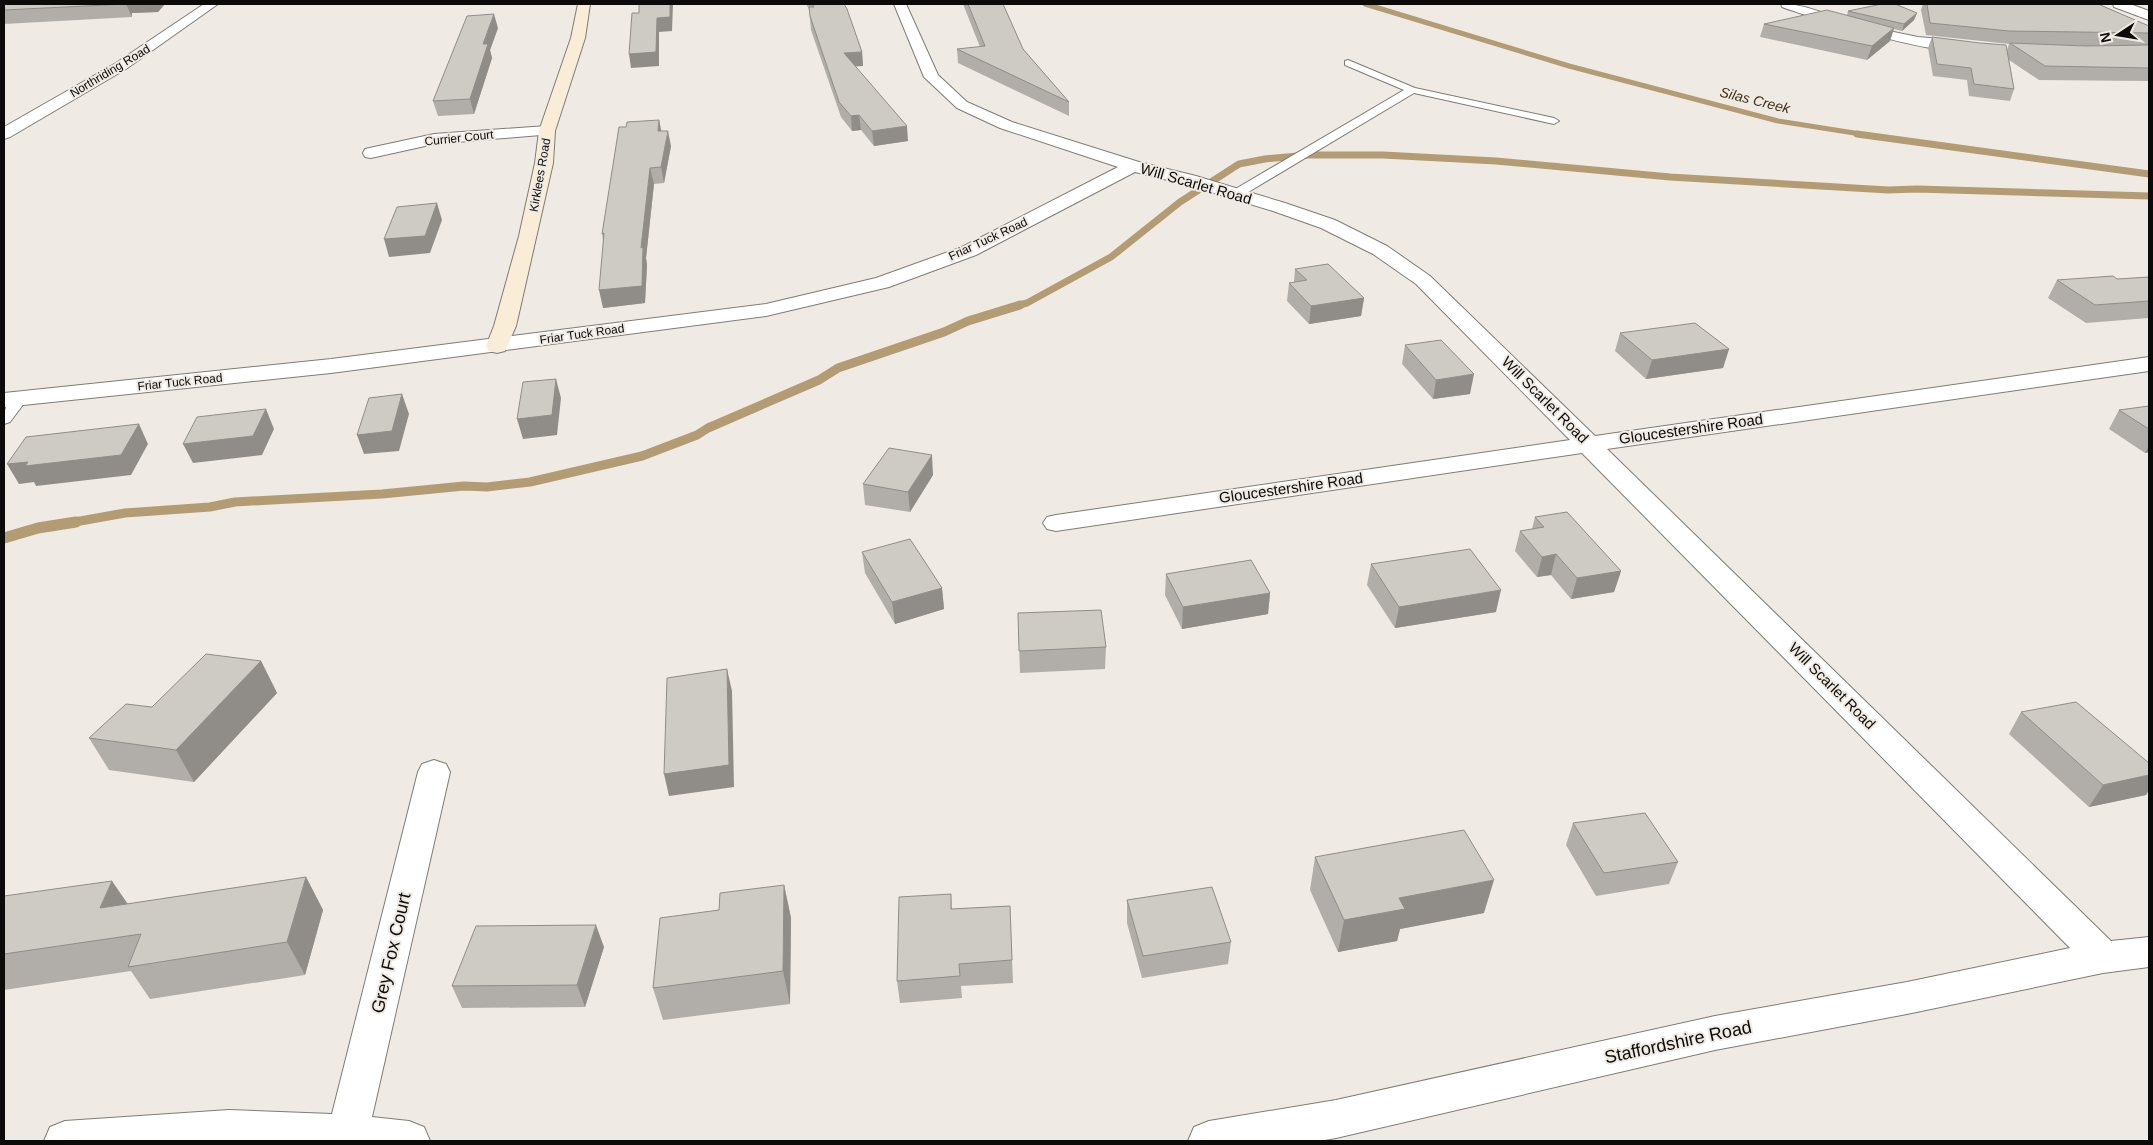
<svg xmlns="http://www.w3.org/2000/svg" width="2153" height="1145" font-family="Arial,sans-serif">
	<rect width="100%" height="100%" fill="#efeae4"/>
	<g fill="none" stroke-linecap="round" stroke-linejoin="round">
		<!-- stream-far3 -->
		<path stroke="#b39b74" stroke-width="5" d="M 1365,4 L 1569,66 L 1778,121 L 1867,135"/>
		<!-- stream-far2 -->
		<path stroke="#b39b74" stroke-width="7" d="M 1857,134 L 2149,174
			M 1016,306 L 1027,303 L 1111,257 L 1180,202 L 1239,164 L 1265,159 L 1308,155 L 1383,155 L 1496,161 L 1670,177 L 1888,190 L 1917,189 L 2149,196"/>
		<!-- stream-far1 -->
		<path stroke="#b39b74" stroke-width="9" d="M 69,523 L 125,513 L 210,507 L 235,502 L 382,494 L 464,486 L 487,487 L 530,482 L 642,456 L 697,435 L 708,428 L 819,380 L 838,368 L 944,332 L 968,321 L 1020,305"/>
		<!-- stream -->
		<path stroke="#b39b74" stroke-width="11" d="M 4,538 L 38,528 L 76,522"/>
		<!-- lane casing -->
		<g stroke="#7f7c76" stroke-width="2">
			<path id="lane" d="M 1348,60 L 1415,88 L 1554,118 L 1559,121 L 1554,124 L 1414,93 L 1240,197 L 1232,197 L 1230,194 L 1232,191 L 1404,90 L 1345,65 L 1345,61 Z
				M 20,393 L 26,395 L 28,398 L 10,422 L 4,424 C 4,411 6,397 20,393 Z"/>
		</g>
		<!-- street casing -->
		<g stroke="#7f7c76" stroke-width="2">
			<path id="street" d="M 204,4 L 218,4 L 126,69 L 10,137 L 4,139 L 4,127 L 116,63 Z
				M 894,4 L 906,4 L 938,75 L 967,102 L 1012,122 L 1139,162 L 1196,176 L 1285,203 L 1335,220 L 1387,246 L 1430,276 L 1595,436 L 2149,357 L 2149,371 L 1607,449 L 2111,941 L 2149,937 L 2149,967 L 2103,973 L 1907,1014 L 1715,1050 L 1336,1138 L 1319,1141 L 1188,1141 L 1194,1127 L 1209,1121 L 1336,1100 L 1715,1016 L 1907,982 L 2070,948 L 1582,453 L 1056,531 L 1047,529 L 1043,523 L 1047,517 L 1056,515 L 1570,440 L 1416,284 L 1373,254 L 1321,228 L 1273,211 L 1184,184 L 1135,172 L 976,255 L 889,287 L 766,316 L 331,373 L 4,407 L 4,393 L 331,359 L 766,304 L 876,278 L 962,247 L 1118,167 L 1000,128 L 957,108 L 924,77 Z
				M 1781,4 C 1803,4 1819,12 1840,18 C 1866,26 1892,32 1918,37 C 1929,38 1969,40 1974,47 C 1960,65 1806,16 1782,7 Z
				M 2113,4 L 2130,4 L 2149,11 L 2149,20 L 2114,7 Z
				M 547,126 L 553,128 L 555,131 L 553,134 L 434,144 L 371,158 L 365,157 L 363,153 L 365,149 L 434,134 Z
				M 434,760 L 446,764 L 450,772 L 372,1117 L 409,1121 L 424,1127 L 430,1141 L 44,1141 L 50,1127 L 65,1121 L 229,1110 L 332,1114 L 418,772 L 422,764 Z"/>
		</g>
		<!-- secondary casing -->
		<g stroke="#7f7c76" stroke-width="2">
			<path id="secondary" d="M 578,4 L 590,4 L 585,38 L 555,131 L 553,163 L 516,326 L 505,351 L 497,353 L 489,351 L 486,346 L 494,326 L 519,236 L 535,163 L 539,131 L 571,38 Z"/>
		</g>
		<!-- lane -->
		<use href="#lane" fill="#fff" fill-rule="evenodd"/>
		<!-- street -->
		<use href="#street" fill="#fff" fill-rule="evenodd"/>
		<!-- secondary -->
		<use href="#secondary" fill="#faedd7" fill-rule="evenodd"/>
	</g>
	<!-- wall -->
	<path fill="#b1aea9" d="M 4,4 L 165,4 L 158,12 L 132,13 L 132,17 L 4,24 Z
		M 806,4 L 844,4 L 862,52 L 863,66 L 855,66 L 908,141 L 874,146 L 861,130 L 852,131 L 841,117 L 811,30 L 809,9 Z
		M 963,4 L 1003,4 L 1023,49 L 1069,102 L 1069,116 L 958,63 L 957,49 L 980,47 Z
		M 1923,4 L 2098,4 L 2149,26 L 2149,81 L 2039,80 L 2009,60 L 2014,89 L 2010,101 L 1969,96 L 1967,80 L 1933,76 L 1928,48 L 1932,37 L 2007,50 L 2009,44 L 1926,35 L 1921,10 Z
		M 1848,11 L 1917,13 L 1914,20 L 1902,31 L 1894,29 L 1890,41 L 1867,60 L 1760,37 L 1764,24 L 1847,15 Z
		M 498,28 L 490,50 L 492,58 L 474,114 L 438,116 L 433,101 Z
		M 659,120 L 661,131 L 671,146 L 664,183 L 654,184 L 646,258 L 647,265 L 645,303 L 603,308 L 603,241 L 602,234 L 626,127 Z
		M 1295,269 L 1364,298 L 1361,316 L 1309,324 L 1287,301 L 1289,283 L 1294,282 Z
		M 2149,277 L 2149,318 L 2086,323 L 2048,298 L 2057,280 L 2117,279 Z
		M 1620,333 L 1729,349 L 1723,368 L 1646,379 L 1615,351 Z
		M 1405,345 L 1470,394 L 1433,399 L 1402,364 Z
		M 2149,406 L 2149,452 L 2145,453 L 2109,429 L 2119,410 Z
		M 933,475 L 910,512 L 865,505 L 863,484 Z
		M 1535,517 L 1621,571 L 1614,592 L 1571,599 L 1551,575 L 1537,577 L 1515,551 L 1520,531 L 1532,529 Z
		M 862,552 L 942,588 L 944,609 L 895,624 L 865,573 Z
		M 1371,564 L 1496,612 L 1395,628 L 1367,585 Z
		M 1166,574 L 1270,593 L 1268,614 L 1182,629 L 1165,595 Z
		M 1018,613 L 1106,647 L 1105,669 L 1020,673 Z
		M 261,661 L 277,693 L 194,782 L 109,770 L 89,738 L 152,707 Z
		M 2021,712 L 2149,763 L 2149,790 L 2146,795 L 2089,807 L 2009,734 Z
		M 1573,823 L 1678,862 L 1669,884 L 1596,896 L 1566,845 Z
		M 1315,857 L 1484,913 L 1400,929 L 1397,941 L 1338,952 L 1310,890 Z
		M 306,877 L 323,910 L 305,975 L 150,999 L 131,971 L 4,990 L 4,896 L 127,904 Z
		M 784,885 L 791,918 L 790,1004 L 663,1020 L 653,988 L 719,910 Z
		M 951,894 L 952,909 L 1010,906 L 1013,983 L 961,986 L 962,998 L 900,1003 L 897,981 Z
		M 1127,900 L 1231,942 L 1228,964 L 1142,978 L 1127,923 Z
		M 604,947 L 585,1007 L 462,1008 L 452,986 Z"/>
	<!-- shaded-wall -->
	<path fill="#908d89" d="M 126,4 L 165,4 L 158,12 L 132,13 L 132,17 Z
		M 670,4 L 673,4 L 672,31 L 659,32 L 659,66 L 631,68 L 629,54 L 657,18 Z
		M 1917,13 L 1914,20 L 1902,31 L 1904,24 Z
		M 494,14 L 498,28 L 490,50 L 492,58 L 474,114 L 470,99 L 483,44 Z
		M 1894,28 L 1890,41 L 1867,60 L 1872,46 Z
		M 862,52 L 863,66 L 845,67 L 844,53 Z
		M 859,115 L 861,130 L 852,131 L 851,116 Z
		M 659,120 L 662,135 L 658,131 Z
		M 907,126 L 908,141 L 874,146 L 872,131 Z
		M 668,131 L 671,146 L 664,183 L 661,167 Z
		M 650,168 L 654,184 L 646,258 L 647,265 L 645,303 L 603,308 L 599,290 L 641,248 Z
		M 437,203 L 442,220 L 430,253 L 389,257 L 384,239 Z
		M 1364,298 L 1361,316 L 1309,324 L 1311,306 Z
		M 1729,349 L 1723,368 L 1646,379 L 1652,360 Z
		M 1474,374 L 1470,394 L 1433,399 L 1436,380 Z
		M 556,379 L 561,398 L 557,435 L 523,439 L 517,419 Z
		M 402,394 L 409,414 L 399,451 L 364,454 L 357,435 Z
		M 266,409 L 274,429 L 262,455 L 193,463 L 183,444 Z
		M 139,424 L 148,444 L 131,475 L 36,486 L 34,482 L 19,484 L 7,464 Z
		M 2149,446 L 2149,452 L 2145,453 Z
		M 932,455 L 933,475 L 910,512 L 908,492 Z
		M 1556,554 L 1551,575 L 1537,577 L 1542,557 Z
		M 1621,571 L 1614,592 L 1571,599 L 1577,578 Z
		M 942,588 L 944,609 L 895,624 L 892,602 Z
		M 1501,590 L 1496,612 L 1395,628 L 1399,607 Z
		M 1270,593 L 1268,614 L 1182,629 L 1183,607 Z
		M 261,661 L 277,693 L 194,782 L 176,750 Z
		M 727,669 L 732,691 L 734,787 L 669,796 L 664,774 Z
		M 2149,775 L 2149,790 L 2146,795 L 2089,807 L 2103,785 Z
		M 306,877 L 323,910 L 305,975 L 287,942 Z
		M 1494,880 L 1484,913 L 1400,929 L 1397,941 L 1338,952 L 1344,920 L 1399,898 Z
		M 112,881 L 134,913 L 100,908 Z
		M 784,885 L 791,918 L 790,1004 L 783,971 Z
		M 596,925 L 604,947 L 585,1007 L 577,985 Z"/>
	<!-- building -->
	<path fill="#cecac4" stroke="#908d89" d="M 4,4 L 126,4 L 4,10 Z
		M 639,4 L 670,4 L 670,17 L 657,18 L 656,52 L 629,54 L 632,13 L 639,13 Z
		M 812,4 L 844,4 L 847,9 L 862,52 L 844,53 L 907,126 L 872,131 L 859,115 L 851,116 L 839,102 L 810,16 L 809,7 L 814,7 Z
		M 968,4 L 1003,4 L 1023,49 L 1069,102 L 957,49 L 985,46 Z
		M 1882,4 L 1895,4 L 1917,13 L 1904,24 L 1848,11 Z
		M 1927,4 L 2098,4 L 2149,26 L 2149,33 L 2009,31 L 1930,23 Z
		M 1827,10 L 1894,28 L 1872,46 L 1764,24 Z
		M 494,14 L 483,44 L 488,44 L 470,99 L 433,101 L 467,16 Z
		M 1932,37 L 1980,43 L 2006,45 L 2014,89 L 1974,84 L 1971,68 L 1937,64 Z
		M 2010,43 L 2086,46 L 2149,45 L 2149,68 L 2045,66 Z
		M 659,120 L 658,131 L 668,131 L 661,167 L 650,168 L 641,248 L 643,247 L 642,286 L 599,290 L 604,233 L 602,234 L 619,127 L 626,127 L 627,122 Z
		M 437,203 L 425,236 L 384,239 L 397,207 Z
		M 1328,264 L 1364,298 L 1311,306 L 1289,283 L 1307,280 L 1295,269 Z
		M 2113,276 L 2117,279 L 2149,277 L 2149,301 L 2095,305 L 2057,280 Z
		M 1695,323 L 1729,349 L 1652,360 L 1620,333 Z
		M 1441,340 L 1474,374 L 1436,380 L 1405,345 Z
		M 556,379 L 552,415 L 517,419 L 523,382 Z
		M 402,394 L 392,431 L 357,435 L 369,398 Z
		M 2149,406 L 2149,429 L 2119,410 Z
		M 266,409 L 253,436 L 183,444 L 197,417 Z
		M 139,424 L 121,455 L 25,466 L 28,462 L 7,464 L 26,437 Z
		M 889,448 L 932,455 L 908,492 L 863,484 Z
		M 1567,512 L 1621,571 L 1577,578 L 1556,554 L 1542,557 L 1520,531 L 1544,527 L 1535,517 Z
		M 910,539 L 942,588 L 892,602 L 862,552 Z
		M 1470,549 L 1501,590 L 1399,607 L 1371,564 Z
		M 1251,560 L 1270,593 L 1183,607 L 1166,574 Z
		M 1101,610 L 1106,647 L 1019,651 L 1018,613 Z
		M 206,654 L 261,661 L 176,750 L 89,738 L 126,704 L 152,707 Z
		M 727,669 L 729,765 L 664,774 L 667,678 Z
		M 2076,702 L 2149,763 L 2149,775 L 2103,785 L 2021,712 Z
		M 1645,813 L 1678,862 L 1604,873 L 1573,823 Z
		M 1464,830 L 1494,880 L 1399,898 L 1405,909 L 1344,920 L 1315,857 Z
		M 306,877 L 287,942 L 128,967 L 141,934 L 4,954 L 4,896 L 112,881 L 100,908 Z
		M 784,885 L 783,971 L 653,988 L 660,918 L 719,910 L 720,893 Z
		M 1212,887 L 1231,942 L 1143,956 L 1127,900 Z
		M 951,894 L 951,909 L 1010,906 L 1012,960 L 959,964 L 960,976 L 897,981 L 899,897 Z
		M 596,925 L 577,985 L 452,986 L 476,926 Z"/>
	<g text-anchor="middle" stroke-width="4" stroke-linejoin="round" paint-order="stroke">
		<!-- far-street labels -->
		<g font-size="12" fill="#0d0b09" stroke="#efeae4">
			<text transform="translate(110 71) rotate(-31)" y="4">Northriding Road</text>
			<text transform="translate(459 138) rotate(-6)" y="4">Currier Court</text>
			<text transform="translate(540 175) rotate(-80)" y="4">Kirklees Road</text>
			<text transform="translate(988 239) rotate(-25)" y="4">Friar Tuck Road</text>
			<text transform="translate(582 334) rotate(-8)" y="4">Friar Tuck Road</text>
			<text transform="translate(180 382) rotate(-6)" y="4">Friar Tuck Road</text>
		</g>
		<!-- far-water labels -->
		<g font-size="14" font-style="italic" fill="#402e0c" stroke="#efeae4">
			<text transform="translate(1755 100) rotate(14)" y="5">Silas Creek</text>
		</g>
		<!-- street labels -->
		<g font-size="15" fill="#0d0b09" stroke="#efeae4">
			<text transform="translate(1196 184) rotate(16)" y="5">Will Scarlet Road</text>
			<text transform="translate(1545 400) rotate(45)" y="5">Will Scarlet Road</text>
			<text transform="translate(1691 429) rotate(-8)" y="5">Gloucestershire Road</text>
			<text transform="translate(1291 488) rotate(-8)" y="5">Gloucestershire Road</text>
			<text transform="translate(1832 686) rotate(45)" y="5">Will Scarlet Road</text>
		</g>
		<!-- near-street labels -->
		<g font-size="18" fill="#0d0b09" stroke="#efeae4">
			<text transform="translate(391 953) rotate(-77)" y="6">Grey Fox Court</text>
			<text transform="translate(1678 1042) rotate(-12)" y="6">Staffordshire Road</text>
		</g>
	</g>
	<!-- border -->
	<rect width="2153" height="1145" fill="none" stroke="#0d0b09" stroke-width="10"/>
	<!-- north arrow -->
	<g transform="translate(2118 35) rotate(258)" stroke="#efeae4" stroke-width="4" paint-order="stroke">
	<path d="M0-4L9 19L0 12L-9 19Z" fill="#0d0b09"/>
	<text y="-8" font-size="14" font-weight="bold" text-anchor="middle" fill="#0d0b09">N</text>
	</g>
</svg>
